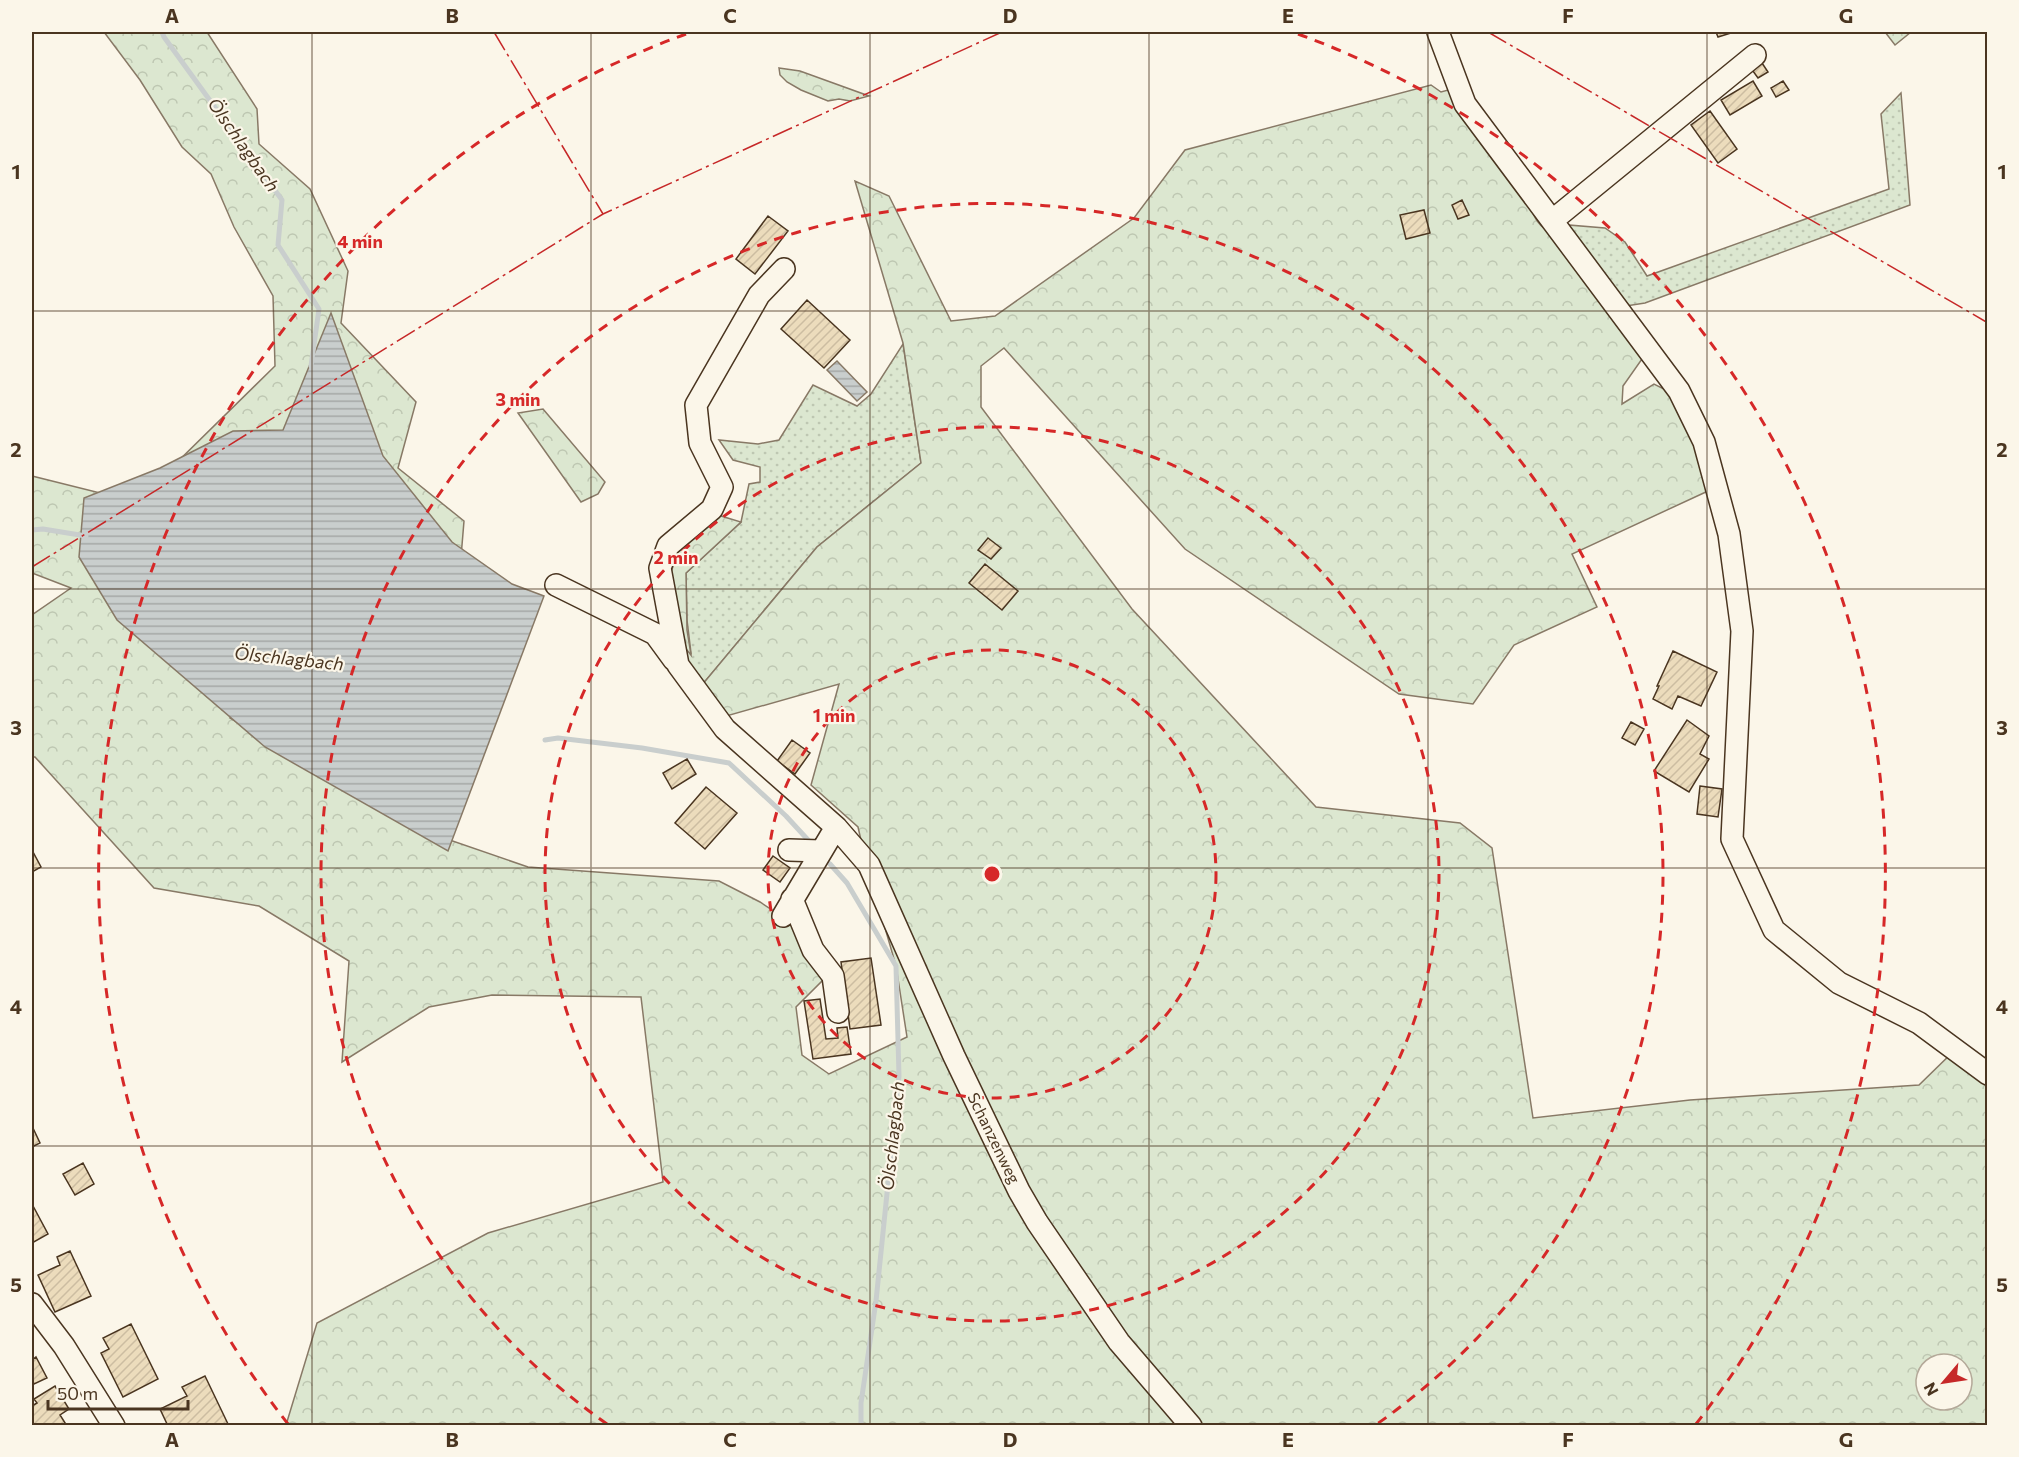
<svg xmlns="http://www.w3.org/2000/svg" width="2019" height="1457" font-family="Commissioner,sans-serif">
	<defs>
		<pattern id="grass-dots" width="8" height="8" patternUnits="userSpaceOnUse" patternTransform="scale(1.5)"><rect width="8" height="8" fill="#dce7d0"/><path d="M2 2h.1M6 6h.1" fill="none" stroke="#bec7b2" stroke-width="1.8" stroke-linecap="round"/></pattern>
		<pattern id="forest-crowns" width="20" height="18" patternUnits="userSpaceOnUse" patternTransform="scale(1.5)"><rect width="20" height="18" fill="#dce7d0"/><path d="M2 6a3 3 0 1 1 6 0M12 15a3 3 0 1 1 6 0" fill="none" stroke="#bec7b2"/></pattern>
		<pattern id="water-rules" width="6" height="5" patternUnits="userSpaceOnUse" patternTransform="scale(1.5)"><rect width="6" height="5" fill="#c9cecd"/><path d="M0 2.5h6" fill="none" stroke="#a5a8a6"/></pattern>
		<pattern id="building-hatch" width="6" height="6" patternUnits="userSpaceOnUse" patternTransform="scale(1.5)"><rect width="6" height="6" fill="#ecdcbc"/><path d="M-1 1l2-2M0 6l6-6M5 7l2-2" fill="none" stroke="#ccbda1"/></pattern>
	</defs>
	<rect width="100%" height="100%" fill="#fbf6e9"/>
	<!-- grass -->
	<path fill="url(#grass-dots)" stroke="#887966" stroke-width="1.5" d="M 1901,93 L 1910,205 L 1645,303 L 1626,306 L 1568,225 L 1605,228 L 1625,242 L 1647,276 L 1889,189 L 1881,114 Z
		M 903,344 L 921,463 L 817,547 L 702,685 L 679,651 L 682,644 L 691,653 L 687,620 L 686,573 L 741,522 L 749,484 L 760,482 L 760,467 L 733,460 L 719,440 L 758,444 L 779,440 L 813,385 L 857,406 L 871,394 Z"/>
	<!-- forest -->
	<path fill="url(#forest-crowns)" stroke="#887966" stroke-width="1.5" fill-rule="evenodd" d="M 104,32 L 207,32 L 257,109 L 259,144 L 310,189 L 348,271 L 341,323 L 416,402 L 398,468 L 464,521 L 461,557 L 230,718 L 412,827 L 528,867 L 719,881 L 760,902 L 793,924 L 823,980 L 796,1007 L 802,1055 L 829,1074 L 907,1037 L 896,966 L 866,862 L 858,827 L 811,785 L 839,684 L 723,717 L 702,685 L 817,547 L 921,463 L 903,343 L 855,181 L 889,196 L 951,321 L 995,316 L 1134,218 L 1185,150 L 1431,85 L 1441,92 L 1448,90 L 1529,204 C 1534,217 1539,228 1553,233 L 1642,359 L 1623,386 L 1622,404 L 1654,384 L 1670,392 L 1694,443 L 1708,491 L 1572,554 L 1597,607 L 1514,645 L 1473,704 L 1399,694 L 1185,549 L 1004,348 L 981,366 L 981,407 L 1132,609 L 1316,807 L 1460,823 L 1492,848 L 1533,1118 L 1690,1100 L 1919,1085 L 1957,1048 L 1987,1066 L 1987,1425 L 286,1425 L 317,1323 L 488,1233 L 663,1182 L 641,997 L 492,995 L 429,1007 L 342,1062 L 349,961 L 259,906 L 154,888 L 35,757 L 32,757 L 32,615 L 71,588 L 32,573 L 32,476 L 104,494 L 163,476 L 275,366 L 273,296 L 234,227 L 211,174 L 182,147 L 140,80 ZM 1926,1364 L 1962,1364 L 1962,1400 L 1926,1400 Z
		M 1885,32 L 1911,32 L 1895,45 Z
		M 779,68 L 800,71 L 869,96 L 850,101 L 839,99 L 828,101 L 801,90 L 787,82 L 780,75 Z
		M 543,409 L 605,482 L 598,494 L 581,502 L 518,413 Z
		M 721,516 L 741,522 L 686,573 L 687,630 L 691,655 L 682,644 L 671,572 L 680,547 Z"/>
	<!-- water -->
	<path fill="url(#water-rules)" stroke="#887966" stroke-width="1.5" d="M 331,313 L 383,456 L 452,542 L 512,584 L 544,596 L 448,851 L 265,747 L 117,620 L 79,557 L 84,498 L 160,468 L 233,431 L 283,430 Z
		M 837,361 L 867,392 L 857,401 L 827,370 Z"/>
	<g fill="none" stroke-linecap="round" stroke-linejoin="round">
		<!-- stream -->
		<path stroke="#c9cecd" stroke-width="5" d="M 162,32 L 164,37 L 282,200 L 278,245 L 319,309 L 311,366
			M 32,530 L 43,529 L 86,536
			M 545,740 L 558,738 L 642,748 L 729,763 L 786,816 L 809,841
			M 830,864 L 847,883 L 896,966 L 899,1076 L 876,1301 L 861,1403 L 861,1426"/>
	</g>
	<!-- building -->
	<path fill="url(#building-hatch)" stroke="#4a3520" stroke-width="1.5" d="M 1716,32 L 1734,32 L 1718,37 Z
		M 1760,60 L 1768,72 L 1758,78 L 1750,67 Z
		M 1753,81 L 1762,96 L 1730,115 L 1721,100 Z
		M 1783,81 L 1789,90 L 1776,97 L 1771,88 Z
		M 1710,111 L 1737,149 L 1718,163 L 1691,125 Z
		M 1462,200 L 1469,215 L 1458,219 L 1452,205 Z
		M 1424,210 L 1430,233 L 1406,239 L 1400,215 Z
		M 768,216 L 788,231 L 755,274 L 736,259 Z
		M 807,300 L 850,340 L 824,368 L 781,329 Z
		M 988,538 L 1001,548 L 991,559 L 978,550 Z
		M 985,564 L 1018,591 L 1002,610 L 969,583 Z
		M 1673,651 L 1717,672 L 1701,706 L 1678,696 L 1672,709 L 1653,699 L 1659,686 L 1657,686 Z
		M 1687,720 L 1709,736 L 1700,754 L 1709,759 L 1689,792 L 1654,771 Z
		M 1631,722 L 1644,729 L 1635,745 L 1622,738 Z
		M 792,740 L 810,753 L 795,774 L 777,761 Z
		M 687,759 L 696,774 L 672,789 L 663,773 Z
		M 1700,786 L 1722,789 L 1718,817 L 1697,814 Z
		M 706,787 L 737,813 L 705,849 L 675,823 Z
		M 32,850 L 41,867 L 32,872 Z
		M 773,856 L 790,868 L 780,882 L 763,870 Z
		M 871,958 L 881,1025 L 850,1029 L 841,962 Z
		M 820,999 L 826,1039 L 838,1038 L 837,1028 L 847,1027 L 851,1054 L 813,1059 L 804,1001 Z
		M 32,1126 L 40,1143 L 32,1147 Z
		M 83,1163 L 94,1184 L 75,1195 L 63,1174 Z
		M 32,1204 L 48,1234 L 32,1243 Z
		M 70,1251 L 91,1296 L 55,1312 L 38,1275 L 60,1265 L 57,1257 Z
		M 131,1324 L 158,1379 L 123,1397 L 101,1353 L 109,1349 L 103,1338 Z
		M 36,1357 L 47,1378 L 34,1384 L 32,1379 L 32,1360 Z
		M 205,1376 L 228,1424 L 168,1426 L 160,1409 L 187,1396 L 182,1387 Z
		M 55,1386 L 69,1409 L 60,1415 L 67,1426 L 32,1426 L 32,1406 L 37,1403 L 34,1399 Z"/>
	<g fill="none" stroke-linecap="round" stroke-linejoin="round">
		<!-- minor casing -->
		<g stroke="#4a3520" stroke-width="24">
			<path id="minor" d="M 1438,32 L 1465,104 L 1679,391 L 1704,442 L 1729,534 L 1742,631 L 1732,839 L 1774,930 L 1839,983 L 1919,1023 L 1988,1074
				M 1553,220 L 1755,55
				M 784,269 L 759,295 L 696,405 L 700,443 L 722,487 L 712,509 L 668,546 L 660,568 L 678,665 L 725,729 L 836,827 L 869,865 L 954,1056 L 1019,1191 L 1037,1222 L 1119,1342 L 1191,1426
				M 556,585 L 655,634 L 674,660
				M 789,850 L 821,851
				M 792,899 L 813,950 L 833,976 L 838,1012
				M 783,916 L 836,827
				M 32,1304 L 64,1346 L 114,1426"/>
		</g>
		<!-- minor -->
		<use href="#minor" stroke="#fbf6e9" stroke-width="21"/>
		<!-- power -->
		<path stroke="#c62828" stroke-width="1.5" stroke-dasharray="21 4.5 3 4.5" stroke-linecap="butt" d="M 494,32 L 603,214
			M 1488,32 L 1988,323
			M 32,567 L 603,214 L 1002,32"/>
	</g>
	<!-- grid -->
	<path fill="none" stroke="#4a3520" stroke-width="1.5" stroke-opacity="0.55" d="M 312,32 L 312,1426M 591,32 L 591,1426M 870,32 L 870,1426M 1149,32 L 1149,1426M 1428,32 L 1428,1426M 1707,32 L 1707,1426M 32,311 L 1988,311M 32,589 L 1988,589M 32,868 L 1988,868M 32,1146 L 1988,1146"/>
	<!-- distance rings -->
	<g fill="none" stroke="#d62828" stroke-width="3" stroke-dasharray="10 8">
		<circle cx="992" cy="874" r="224"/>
		<circle cx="992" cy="874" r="447"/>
		<path d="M607 1424A671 671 0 1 1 1377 1424"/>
		<path d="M288 1424A894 894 0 0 1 686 34M1298 34A894 894 0 0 1 1696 1424"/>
	</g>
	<g text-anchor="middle" stroke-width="4.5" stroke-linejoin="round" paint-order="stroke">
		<!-- street labels -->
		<g font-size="16" fill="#4a3520" stroke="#fbf6e9">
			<text transform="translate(994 1138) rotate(64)" y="6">Schanzenweg</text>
		</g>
		<!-- water labels -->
		<g font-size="18" font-style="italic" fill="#4a3520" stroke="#fbf6e9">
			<text transform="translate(243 145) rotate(55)" y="6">Ölschlagbach</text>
			<text transform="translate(289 659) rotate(6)" y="6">Ölschlagbach</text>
			<text transform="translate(893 1136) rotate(-84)" y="6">Ölschlagbach</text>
		</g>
	</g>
	<circle cx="992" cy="874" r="9" fill="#d62828" stroke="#fbf6e9" stroke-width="3"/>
	<g font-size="18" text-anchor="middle" font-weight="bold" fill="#d62828" stroke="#fbf6e9" stroke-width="4.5" stroke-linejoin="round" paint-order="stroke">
		<text x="360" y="248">4 min</text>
		<text x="518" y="406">3 min</text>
		<text x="676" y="564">2 min</text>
		<text x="834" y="722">1 min</text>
	</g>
	<!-- border -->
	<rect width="2019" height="1457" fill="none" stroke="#fbf6e9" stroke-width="66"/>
	<!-- north arrow -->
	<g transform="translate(1944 1382) rotate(241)"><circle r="28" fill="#fbf6e9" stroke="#b4a999" stroke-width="1.5"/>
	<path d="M0-4.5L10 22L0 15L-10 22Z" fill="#c62828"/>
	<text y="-9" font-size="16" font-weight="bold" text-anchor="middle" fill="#4a3520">N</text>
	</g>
	<!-- scale -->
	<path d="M48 1400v9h140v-9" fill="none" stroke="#4a3520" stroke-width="3"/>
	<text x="57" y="1400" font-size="18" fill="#4a3520" stroke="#fbf6e9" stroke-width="4.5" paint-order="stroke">50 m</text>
	<rect x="33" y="33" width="1953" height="1391" fill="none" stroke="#4a3520" stroke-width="2"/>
	<g font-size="20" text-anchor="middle" font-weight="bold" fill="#4a3520">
		<text x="172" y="23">A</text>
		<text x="452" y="23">B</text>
		<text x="730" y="23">C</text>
		<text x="1010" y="23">D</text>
		<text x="1288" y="23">E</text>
		<text x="1568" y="23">F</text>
		<text x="1846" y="23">G</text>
		<text x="16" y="179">1</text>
		<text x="2002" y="179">1</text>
		<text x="16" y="457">2</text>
		<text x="2002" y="457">2</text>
		<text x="16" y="735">3</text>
		<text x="2002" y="735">3</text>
		<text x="16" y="1014">4</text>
		<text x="2002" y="1014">4</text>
		<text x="16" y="1292">5</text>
		<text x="2002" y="1292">5</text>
		<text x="172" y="1447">A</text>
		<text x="452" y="1447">B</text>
		<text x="730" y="1447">C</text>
		<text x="1010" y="1447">D</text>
		<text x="1288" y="1447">E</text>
		<text x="1568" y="1447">F</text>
		<text x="1846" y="1447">G</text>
	</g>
</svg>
